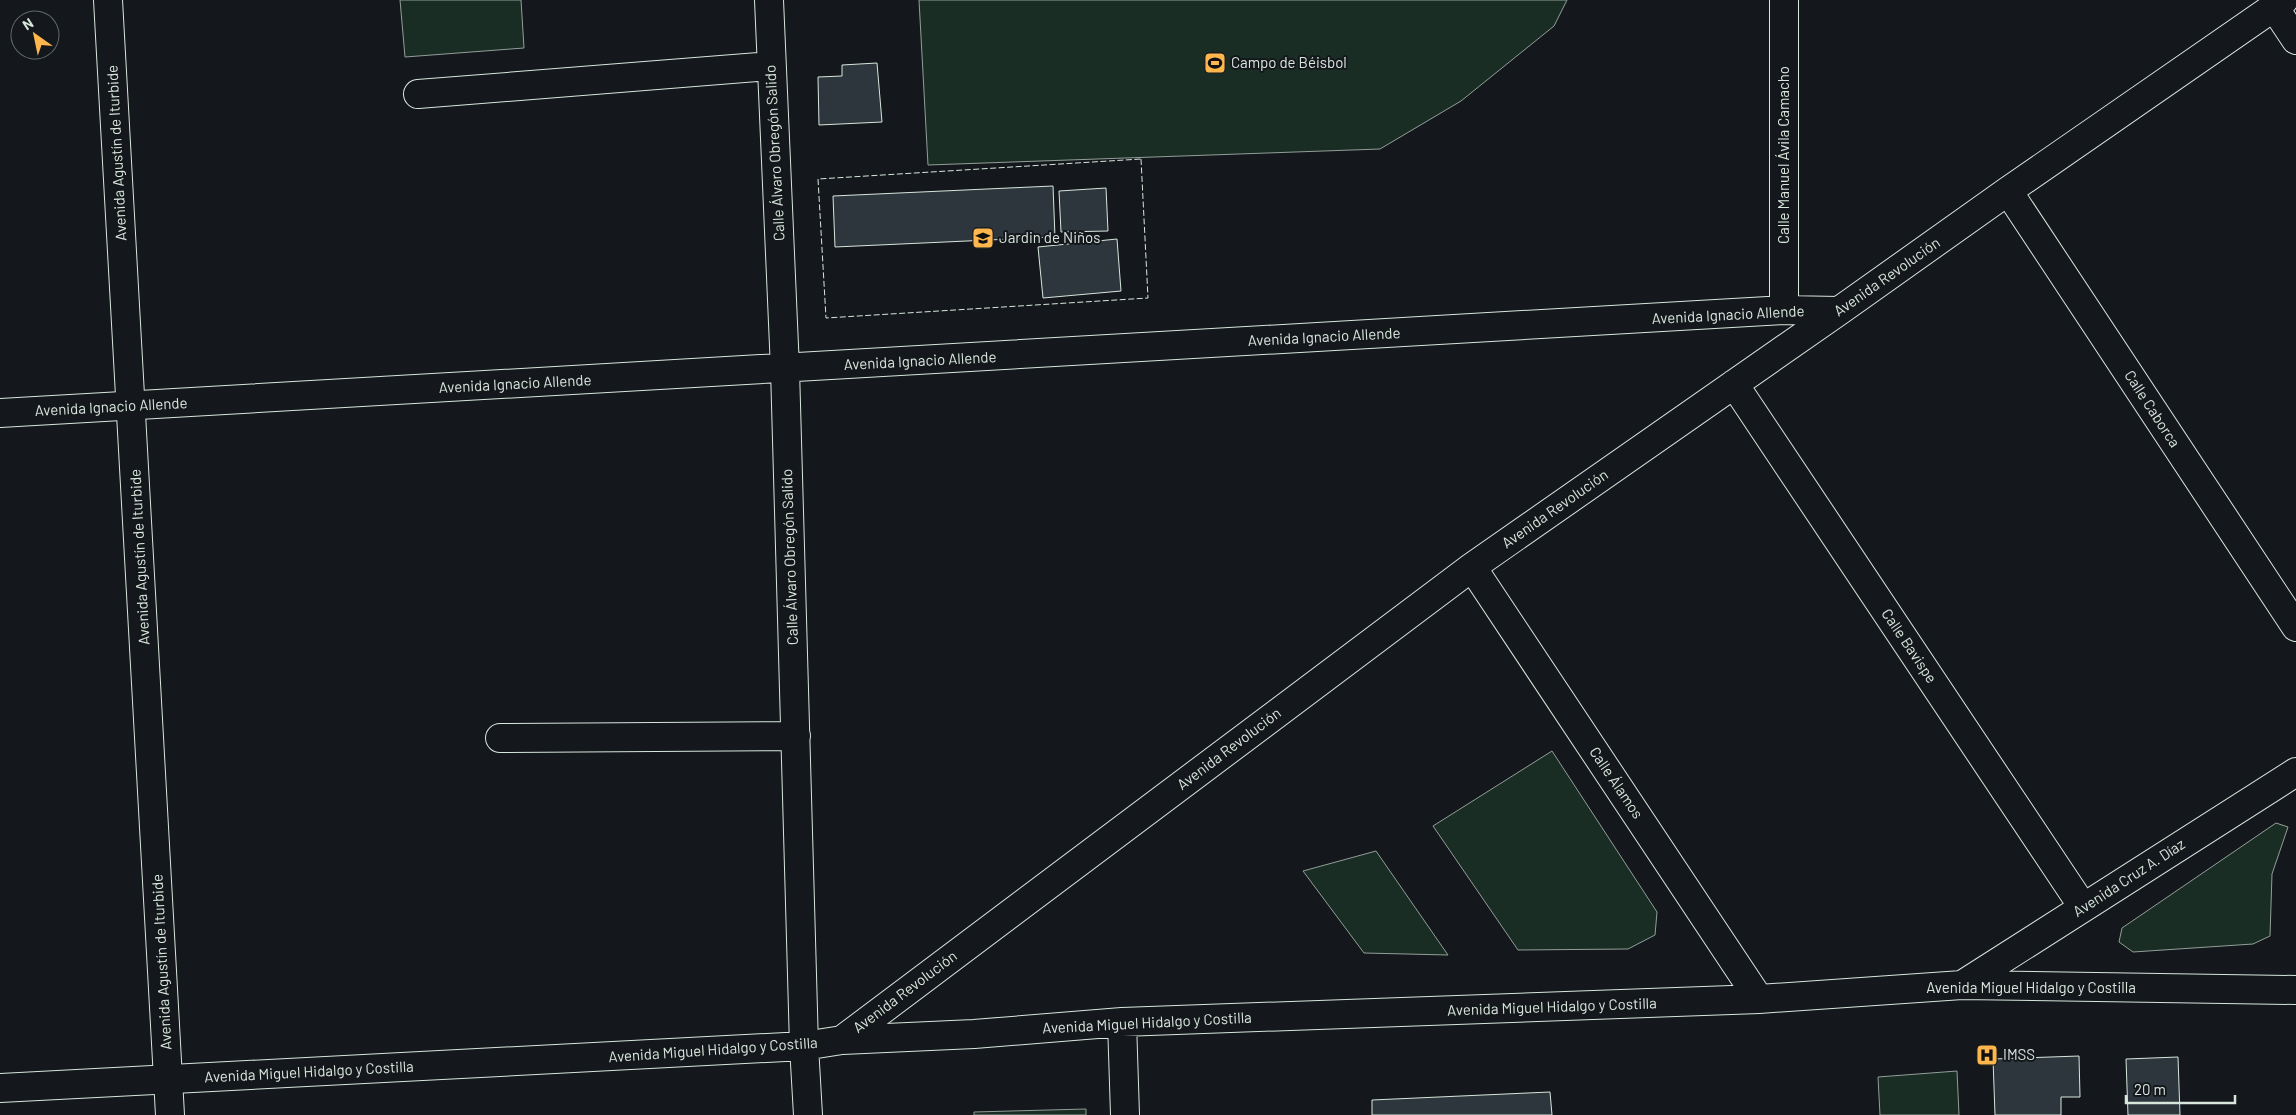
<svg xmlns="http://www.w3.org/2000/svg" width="2296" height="1115" font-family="Barlow,sans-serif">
	<rect width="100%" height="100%" fill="#14181c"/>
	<!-- green -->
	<path fill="#1a2d24" stroke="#939e99" d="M 400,0 L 521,0 L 524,48 L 405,57 Z
		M 919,0 L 1567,0 L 1554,26 L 1461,101 L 1380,149 L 928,165 Z
		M 1552,751 L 1657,912 L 1655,935 L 1628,949 L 1518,950 L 1433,826 Z
		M 2276,823 L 2288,827 L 2272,874 L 2270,936 L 2253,944 L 2133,952 L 2119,942 L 2122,928 Z
		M 1376,851 L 1448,955 L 1364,953 L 1303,871 Z
		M 1957,1071 L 1959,1115 L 1880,1115 L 1878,1077 Z
		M 1086,1109 L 1086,1115 L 974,1115 L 974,1112 Z"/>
	<!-- building -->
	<path fill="#2c363c" stroke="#d8e6dc" d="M 877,63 L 882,122 L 819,125 L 818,77 L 842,76 L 842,65 Z
		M 1053,186 L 1055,237 L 835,247 L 833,196 Z
		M 1106,188 L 1108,231 L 1061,232 L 1059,191 Z
		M 1117,239 L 1121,291 L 1043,298 L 1038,247 Z
		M 2079,1056 L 2080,1097 L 2061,1097 L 2061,1115 L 1995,1115 L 1993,1059 Z
		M 2178,1057 L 2180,1115 L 2128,1115 L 2126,1059 Z
		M 1550,1092 L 1552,1115 L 1372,1115 L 1372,1100 Z"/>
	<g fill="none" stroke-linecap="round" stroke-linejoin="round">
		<!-- minor casing -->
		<g stroke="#d8e6dc" stroke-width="30">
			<path id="minor" d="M 769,0 L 785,369 L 804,1046 L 808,1115
				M 1784,0 L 1784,310
				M 2274,7 L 2296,40
				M 418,94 L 771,66
				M 2008,191 L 2296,627
				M 1734,384 L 2083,907
				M 0,413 L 1784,310 L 1839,311
				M 1472,567 L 1759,999
				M 500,738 L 796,736
				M 1962,985 L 2296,772
				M 1122,1022 L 1125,1115
				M 842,1040 L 1472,567 L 1839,311 L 2008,191 L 2284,0
				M 0,1088 L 804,1046 L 842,1040 L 974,1034 L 1122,1022 L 1759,999 L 1962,985 L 2296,990"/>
		</g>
		<!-- tertiary casing -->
		<g stroke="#d8e6dc" stroke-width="30">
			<path id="tertiary" d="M 108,0 L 170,1115"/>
		</g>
		<!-- minor -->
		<use href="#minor" stroke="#14181c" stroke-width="28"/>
		<!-- tertiary -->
		<use href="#tertiary" stroke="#14181c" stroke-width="28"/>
		<!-- fence -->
		<path stroke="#d8e6dc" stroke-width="1" stroke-dasharray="6 2.5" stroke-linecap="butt" d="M 1141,159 L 1148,298 L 826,318 L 818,179 Z"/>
	</g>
	<!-- icons -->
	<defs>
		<g id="stadium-square" transform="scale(1.125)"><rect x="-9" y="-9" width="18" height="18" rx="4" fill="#ffb74d" stroke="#14181c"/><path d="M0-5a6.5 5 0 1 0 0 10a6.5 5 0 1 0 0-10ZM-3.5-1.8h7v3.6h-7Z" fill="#111"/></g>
		<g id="school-square" transform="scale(1.125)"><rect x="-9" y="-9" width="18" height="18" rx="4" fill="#ffb74d" stroke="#14181c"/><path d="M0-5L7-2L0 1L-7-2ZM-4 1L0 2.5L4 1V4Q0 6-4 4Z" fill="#111"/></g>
		<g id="hospital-square" transform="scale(1.125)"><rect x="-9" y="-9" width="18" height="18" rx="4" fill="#ffb74d" stroke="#14181c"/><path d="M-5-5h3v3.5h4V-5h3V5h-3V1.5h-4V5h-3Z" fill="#111"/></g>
	</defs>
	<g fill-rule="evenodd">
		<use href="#stadium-square" x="1215" y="63"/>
		<use href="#school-square" x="983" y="238"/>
		<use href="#hospital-square" x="1987" y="1055"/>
	</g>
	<g text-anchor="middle" stroke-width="4" stroke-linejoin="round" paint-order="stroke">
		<!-- poi labels -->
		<g font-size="15" fill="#d8e6dc" stroke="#14181c" text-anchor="start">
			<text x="1231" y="68">Campo de Béisbol</text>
			<text x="999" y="243">Jardin de Niños</text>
			<text x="2003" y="1060">IMSS</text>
		</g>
		<!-- street labels -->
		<g font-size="15" fill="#d8e6dc" stroke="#14181c">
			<text transform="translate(117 153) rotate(-93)" y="5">Avenida Agustín de Iturbide</text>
			<text transform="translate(775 153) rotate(-93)" y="5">Calle Álvaro Obregón Salido</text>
			<text transform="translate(1784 155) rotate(-90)" y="5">Calle Manuel Ávila Camacho</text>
			<text transform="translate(1887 277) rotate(-35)" y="5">Avenida Revolución</text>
			<text transform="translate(1728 315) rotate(-3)" y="5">Avenida Ignacio Allende</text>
			<text transform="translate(1324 337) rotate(-3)" y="5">Avenida Ignacio Allende</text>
			<text transform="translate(920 361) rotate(-3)" y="5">Avenida Ignacio Allende</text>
			<text transform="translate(515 384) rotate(-3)" y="5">Avenida Ignacio Allende</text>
			<text transform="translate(111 407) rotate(-3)" y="5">Avenida Ignacio Allende</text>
			<text transform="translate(2152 409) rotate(57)" y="5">Calle Caborca</text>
			<text transform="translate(1555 509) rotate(-35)" y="5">Avenida Revolución</text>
			<text transform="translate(140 557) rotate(-93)" y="5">Avenida Agustín de Iturbide</text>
			<text transform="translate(790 557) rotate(-92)" y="5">Calle Álvaro Obregón Salido</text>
			<text transform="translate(1909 646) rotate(56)" y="5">Calle Bavispe</text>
			<text transform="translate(1229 749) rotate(-37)" y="5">Avenida Revolución</text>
			<text transform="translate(1616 783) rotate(56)" y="5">Calle Álamos</text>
			<text transform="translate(2129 878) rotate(-33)" y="5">Avenida Cruz A. Díaz</text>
			<text transform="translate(162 962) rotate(-93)" y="5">Avenida Agustín de Iturbide</text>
			<text x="2031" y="993">Avenida Miguel Hidalgo y Costilla</text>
			<text transform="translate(905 992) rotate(-37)" y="5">Avenida Revolución</text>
			<text transform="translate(1552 1007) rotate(-2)" y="5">Avenida Miguel Hidalgo y Costilla</text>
			<text transform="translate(1147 1023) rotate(-3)" y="5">Avenida Miguel Hidalgo y Costilla</text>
			<text transform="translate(713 1050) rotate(-4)" y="5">Avenida Miguel Hidalgo y Costilla</text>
			<text transform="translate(309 1072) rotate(-3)" y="5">Avenida Miguel Hidalgo y Costilla</text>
		</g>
	</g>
	<!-- north arrow -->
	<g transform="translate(35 35) rotate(327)"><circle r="24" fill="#14181c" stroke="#626a69"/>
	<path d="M0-4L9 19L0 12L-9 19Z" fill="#ffb74d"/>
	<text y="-8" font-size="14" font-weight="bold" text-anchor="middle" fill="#d8e6dc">N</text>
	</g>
	<!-- scale -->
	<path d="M2126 1095v8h109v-8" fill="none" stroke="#d8e6dc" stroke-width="2.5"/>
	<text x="2134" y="1095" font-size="15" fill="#d8e6dc" stroke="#14181c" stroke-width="4" paint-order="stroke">20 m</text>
</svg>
